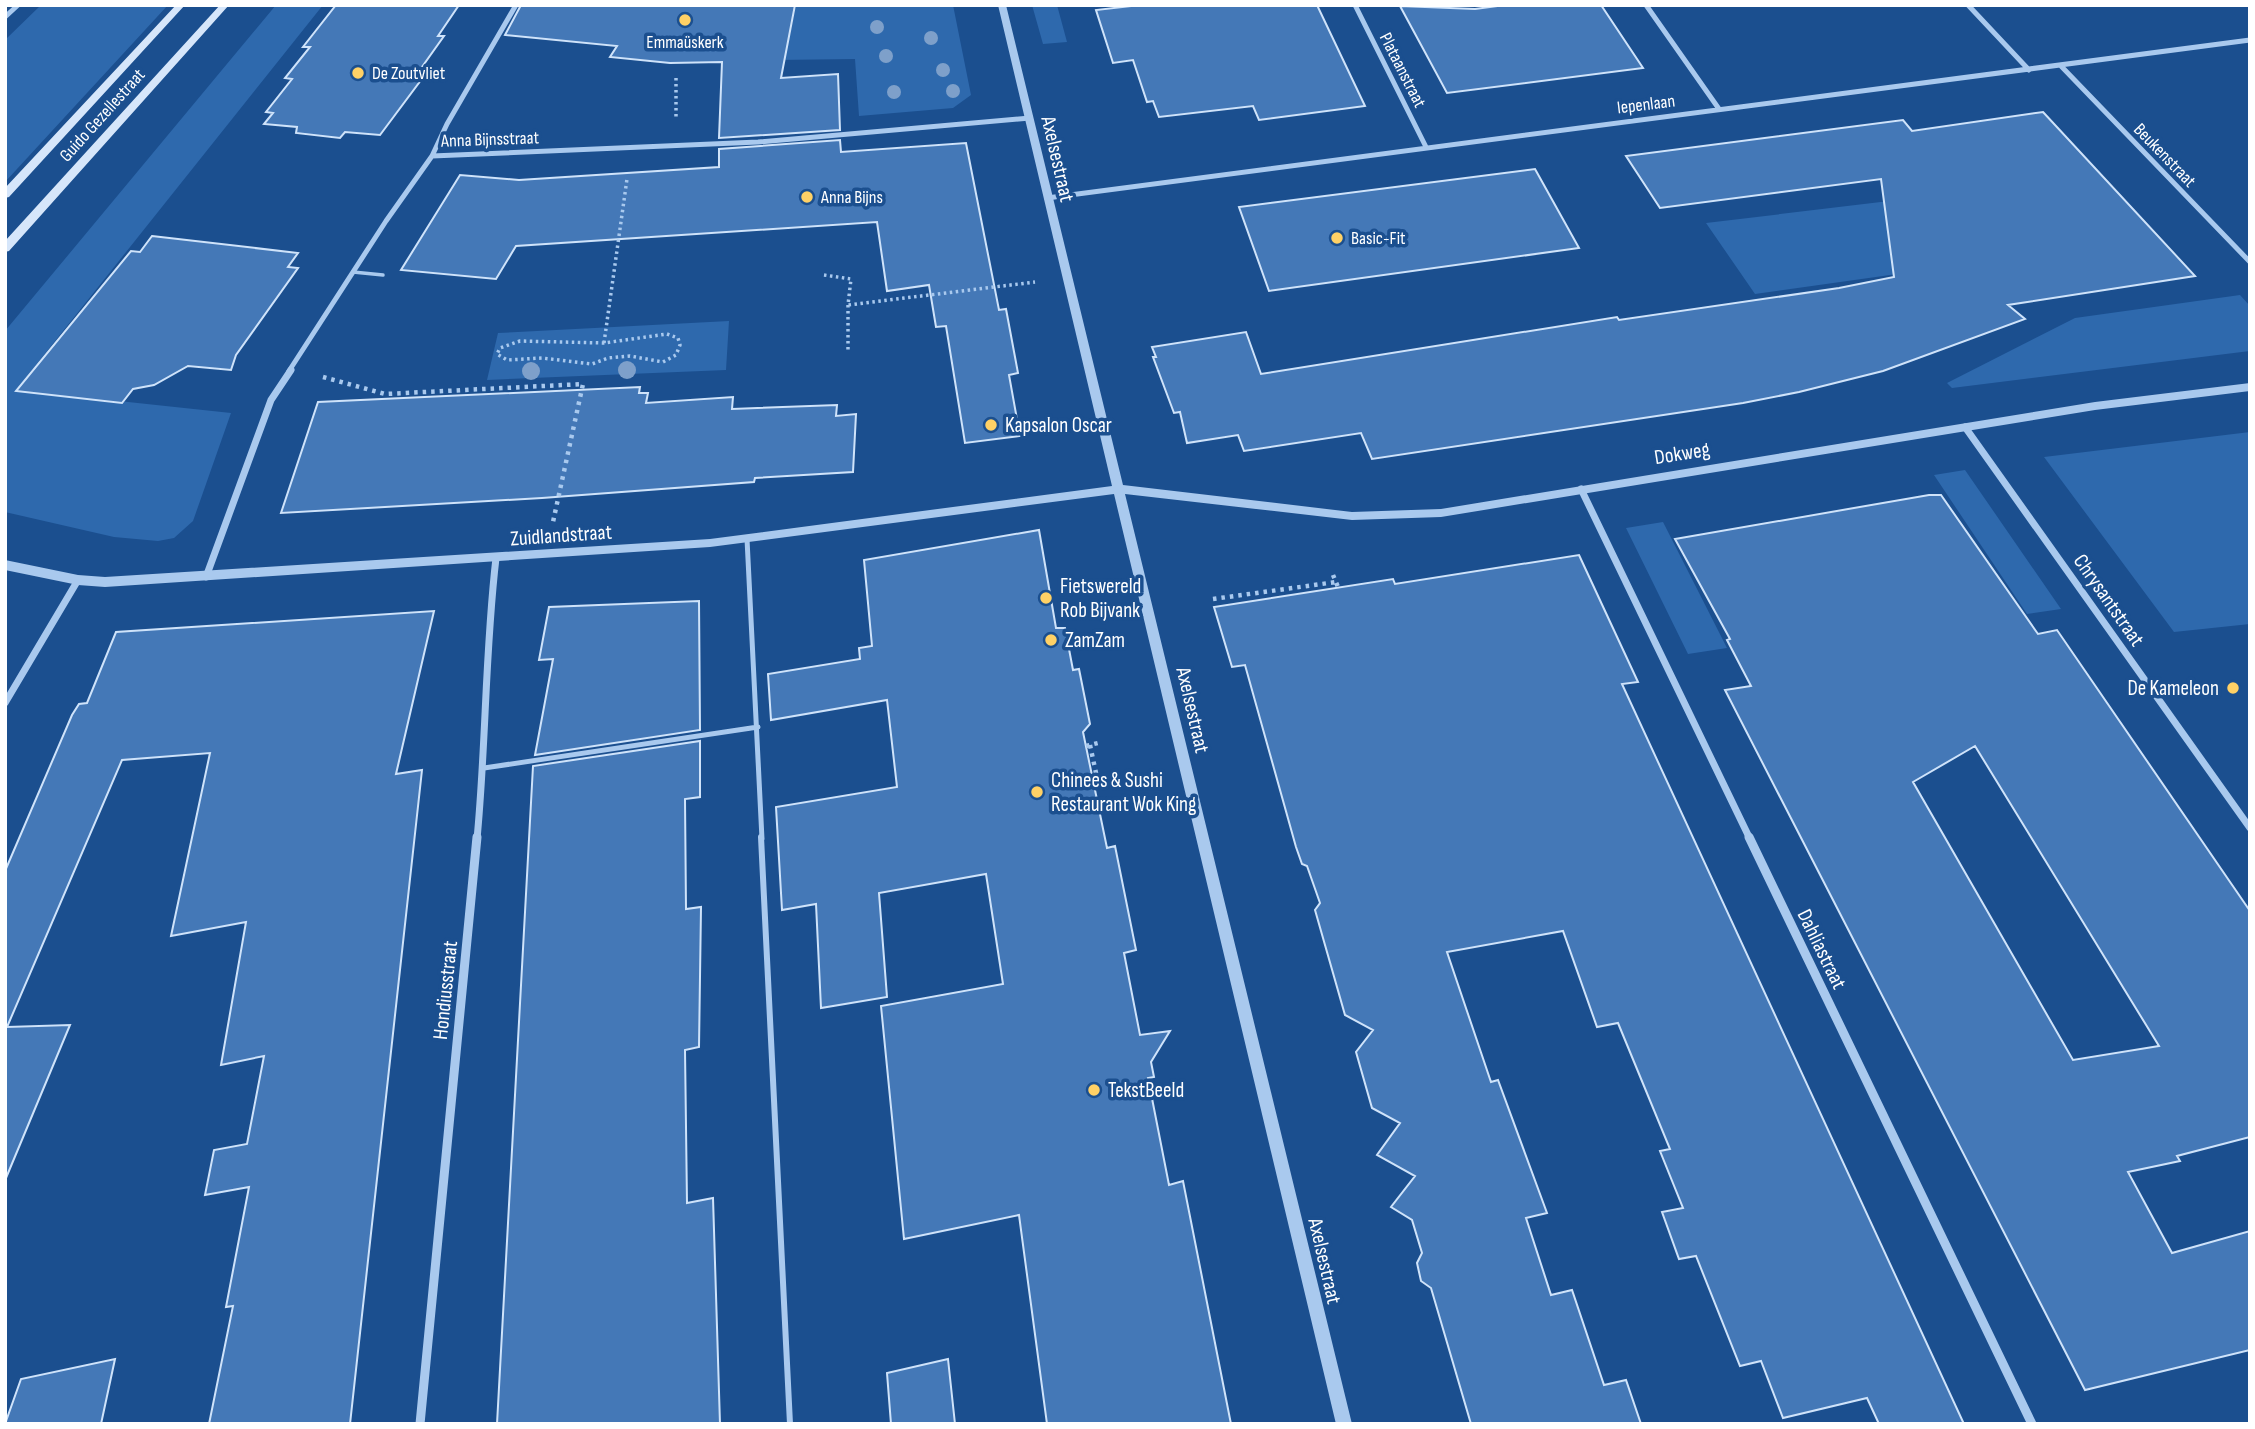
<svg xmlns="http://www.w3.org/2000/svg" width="2255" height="1429" font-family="'Sofia Sans Condensed',sans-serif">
	<rect width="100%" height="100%" fill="#1b4f8f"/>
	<!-- green -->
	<path fill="#2e69ad" d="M 41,5 L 168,5 L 5,182 L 5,40 Z
		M 276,5 L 323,5 L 16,390 L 231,413 L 193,521 L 174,538 L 158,541 L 114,537 L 5,512 L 5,331 Z
		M 796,5 L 953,5 L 971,95 L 953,108 L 859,116 L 855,59 L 776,60 L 760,36 L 790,35 Z
		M 1032,5 L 1057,5 L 1067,42 L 1043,44 Z
		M 1973,191 L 2018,257 L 1755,294 L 1706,223 Z
		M 2240,295 L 2250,306 L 2250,351 L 1952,388 L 1947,383 L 2075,318 Z
		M 729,321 L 726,370 L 487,380 L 498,333 Z
		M 2250,432 L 2250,624 L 2174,632 L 2044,457 Z
		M 1965,470 L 2061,609 L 2027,614 L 1934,475 Z
		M 1663,522 L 1727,648 L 1688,654 L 1626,528 Z"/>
	<!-- building -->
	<path fill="#4478b7" stroke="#cfe3fa" stroke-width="2" fill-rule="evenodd" d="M 336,5 L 459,5 L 438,36 L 444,36 L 422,67 L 430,68 L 380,135 L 345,132 L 340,138 L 296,133 L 297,127 L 264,124 L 273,113 L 266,112 L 292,79 L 285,78 L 310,47 L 303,47 Z
		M 521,5 L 795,5 L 781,78 L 838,74 L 840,130 L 719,138 L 722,62 L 670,63 L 610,57 L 617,46 L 505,35 Z
		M 1140,5 L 1317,5 L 1365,106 L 1259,120 L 1253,106 L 1159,117 L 1153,101 L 1147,102 L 1133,60 L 1113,63 L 1096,10 Z
		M 1505,5 L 1601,5 L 1643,68 L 1447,93 L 1400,6 L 1475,9 Z
		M 2043,112 L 2195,276 L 2008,305 L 2025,319 L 1883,371 L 1799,392 L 1743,403 L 1372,459 L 1361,433 L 1244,451 L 1238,435 L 1187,443 L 1180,412 L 1174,413 L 1153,357 L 1156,357 L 1152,347 L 1246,332 L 1261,374 L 1617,317 L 1619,320 L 1839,288 L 1894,277 L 1881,179 L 1660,208 L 1626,156 L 1903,120 L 1912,131 Z
		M 840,140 L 841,152 L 966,143 L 999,310 L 1006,309 L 1018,373 L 1009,375 L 1020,436 L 965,443 L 946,326 L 936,327 L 929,285 L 887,291 L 877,222 L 516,246 L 496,279 L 401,270 L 460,175 L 519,180 L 719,167 L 719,149 Z
		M 1535,169 L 1579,248 L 1269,291 L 1239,207 Z
		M 152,236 L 298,253 L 288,267 L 298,268 L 236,355 L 231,370 L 188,366 L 154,385 L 133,389 L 122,403 L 16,391 L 131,251 L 140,252 Z
		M 640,387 L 639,393 L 648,393 L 646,403 L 733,397 L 732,409 L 837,405 L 836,416 L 856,414 L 853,472 L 755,478 L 754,482 L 542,498 L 281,513 L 318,402 Z
		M 1929,495 L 1941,495 L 2038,634 L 2057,630 L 2250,911 L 2250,1137 L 2177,1156 L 2180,1161 L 2128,1172 L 2172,1253 L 2250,1231 L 2250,1350 L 2085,1390 L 1725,690 L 1751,686 L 1727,640 L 1730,639 L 1675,539 ZM 1975,746 L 2159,1046 L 2073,1060 L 1913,782 Z
		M 1039,530 L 1056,628 L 1065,628 L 1073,670 L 1079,669 L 1090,724 L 1083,732 L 1107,848 L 1115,846 L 1136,950 L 1124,953 L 1140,1035 L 1170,1031 L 1151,1062 L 1154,1077 L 1148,1078 L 1169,1185 L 1183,1181 L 1231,1424 L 1047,1424 L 1019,1215 L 904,1239 L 881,1006 L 1003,984 L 986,874 L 879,893 L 887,997 L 821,1008 L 816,904 L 782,910 L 776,807 L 897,787 L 887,700 L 771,720 L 768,674 L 860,659 L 859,648 L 872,646 L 864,560 Z
		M 1579,555 L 1638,682 L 1622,684 L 1964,1424 L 1879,1424 L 1867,1398 L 1783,1418 L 1761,1361 L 1740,1366 L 1696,1256 L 1679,1259 L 1662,1212 L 1683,1208 L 1660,1151 L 1670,1149 L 1618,1023 L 1597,1027 L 1563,931 L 1447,952 L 1491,1082 L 1498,1080 L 1547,1213 L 1526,1218 L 1551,1295 L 1572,1290 L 1604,1385 L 1626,1380 L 1641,1424 L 1471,1424 L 1431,1288 L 1421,1281 L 1417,1263 L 1422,1253 L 1412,1220 L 1391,1207 L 1415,1176 L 1377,1155 L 1400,1123 L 1372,1108 L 1356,1052 L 1373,1030 L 1345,1015 L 1315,910 L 1320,903 L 1307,866 L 1302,864 L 1296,847 L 1245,665 L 1232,667 L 1214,607 L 1393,579 L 1395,584 Z
		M 699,601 L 700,730 L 535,755 L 553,659 L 539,660 L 549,607 Z
		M 434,611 L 396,774 L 422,770 L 350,1424 L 209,1424 L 233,1306 L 226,1307 L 249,1187 L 205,1195 L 214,1150 L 247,1144 L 264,1056 L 221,1065 L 246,922 L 171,936 L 210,753 L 122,760 L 7,1027 L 70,1025 L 6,1178 L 5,871 L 72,715 L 79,704 L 87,703 L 116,632 Z
		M 700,741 L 700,797 L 685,799 L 686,909 L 701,907 L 699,1047 L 685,1050 L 687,1203 L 713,1198 L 720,1424 L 497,1424 L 533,766 Z
		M 115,1359 L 101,1424 L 5,1424 L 21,1379 Z
		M 948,1359 L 955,1424 L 891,1424 L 887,1373 Z"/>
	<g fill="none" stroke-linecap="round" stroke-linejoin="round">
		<!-- path-far1 -->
		<path stroke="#a9c9ee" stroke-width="3.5" stroke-dasharray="2.5 3.5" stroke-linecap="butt" d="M 676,78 L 676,117
			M 824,275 L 851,279 L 848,305 L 1035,282
			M 848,305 L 848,351
			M 667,334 L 678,338 L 680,345 L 676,355 L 663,362 L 630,356 L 608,358 L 592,364 L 542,358 L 507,360 L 497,354 L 500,348 L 520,341 L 604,343 Z
			M 604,343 L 627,179"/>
		<!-- path -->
		<path stroke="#a9c9ee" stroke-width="4.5" stroke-dasharray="3.5 5" stroke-linecap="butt" d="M 323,377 L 385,394 L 583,384 L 553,522
			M 1333,575 L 1338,587
			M 1213,599 L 1336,582
			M 1090,745 L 1099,787
			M 1086,746 L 1098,743"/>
		<!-- service-far2 -->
		<path stroke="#a9c9ee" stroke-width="3.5" d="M 353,272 L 383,275"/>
		<!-- service-far1 -->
		<path stroke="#a9c9ee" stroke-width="5" d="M 747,539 L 762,839
			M 484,768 L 758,727"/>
		<!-- service -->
		<path stroke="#a9c9ee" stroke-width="6" d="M 761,837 L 790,1424"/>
		<!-- minor-far2 -->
		<path stroke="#a9c9ee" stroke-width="5" d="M 1355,5 L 1426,147
			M 1646,5 L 1719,109
			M 1968,5 L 2029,70
			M 5,17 L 18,5
			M 2061,66 L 2250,262
			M 432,156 L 447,124 L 516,5
			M 1047,198 L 2250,40
			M 289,371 L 386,221 L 432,156 L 758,142 L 1030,118"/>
		<!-- minor-far1 -->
		<path stroke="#a9c9ee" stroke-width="7" d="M 1965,427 L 2250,828
			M 1581,489 L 1750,839
			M 206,577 L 271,400 L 291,370
			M 5,703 L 78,580
			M 477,839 C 486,746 485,651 496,558"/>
		<!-- minor -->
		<path stroke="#a9c9ee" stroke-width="9" d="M 1749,837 L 2032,1424
			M 420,1424 L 477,837"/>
		<!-- tertiary -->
		<path fill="#a9c9ee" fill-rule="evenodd" d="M 998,5 L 1006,5 L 1123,485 L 1352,512 L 1441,509 L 2095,402 L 2250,383 L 2250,391 L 2095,410 L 1441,517 L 1352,520 L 1125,494 L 1352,1424 L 1336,1424 L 1114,494 L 710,547 L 105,587 L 78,585 L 5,570 L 5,560 L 78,575 L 105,577 L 710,539 L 1112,486 Z"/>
		<!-- secondary -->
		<path fill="#d6e6fa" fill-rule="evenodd" d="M 176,5 L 185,5 L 9,197 L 5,198 L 5,188 Z
			M 220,5 L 229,5 L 9,251 L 5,252 L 5,241 Z"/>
	</g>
	<!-- trees -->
	<g fill="#7ea0ca">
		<circle cx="877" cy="27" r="7"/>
		<circle cx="931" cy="38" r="7"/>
		<circle cx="886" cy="56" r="7"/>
		<circle cx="943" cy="70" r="7"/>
		<circle cx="953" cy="91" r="7"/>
		<circle cx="894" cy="92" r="7"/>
		<circle cx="627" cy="370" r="9"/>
		<circle cx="531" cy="371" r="9"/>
	</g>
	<!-- markers -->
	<g fill="#ffd166" stroke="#1b4f8f" stroke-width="2.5">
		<circle cx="685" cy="20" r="7"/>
		<circle cx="358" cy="73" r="7"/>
		<circle cx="807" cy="197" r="7"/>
		<circle cx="1337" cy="238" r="7"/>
		<circle cx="991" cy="425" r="7"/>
		<circle cx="1046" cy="598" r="7"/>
		<circle cx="1051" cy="640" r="7"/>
		<circle cx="2233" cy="688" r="7"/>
		<circle cx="1037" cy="792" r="7"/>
		<circle cx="1094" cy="1090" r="7"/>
	</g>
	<g text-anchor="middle" stroke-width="7" stroke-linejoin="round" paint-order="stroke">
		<!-- far-poi labels -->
		<g font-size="18" fill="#fff" stroke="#1b4f8f" text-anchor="start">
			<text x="685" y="48" text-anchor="middle">Emmaüskerk</text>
			<text x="372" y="79">De Zoutvliet</text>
			<text x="821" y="203">Anna Bijns</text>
			<text x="1351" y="244">Basic-Fit</text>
		</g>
		<!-- far-street labels -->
		<g font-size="18" fill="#fff" stroke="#1b4f8f">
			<text transform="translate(1403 70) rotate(63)" y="6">Plataanstraat</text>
			<text transform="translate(1646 104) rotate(-7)" y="6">Iepenlaan</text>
			<text transform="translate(102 115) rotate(-48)" y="6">Guido Gezellestraat</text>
			<text transform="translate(490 139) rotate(-2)" y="6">Anna Bijnsstraat</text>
			<text transform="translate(2165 155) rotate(46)" y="6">Beukenstraat</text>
		</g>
		<!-- street labels -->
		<g font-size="21" fill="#fff" stroke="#1b4f8f">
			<text transform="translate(1058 159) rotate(77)" y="7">Axelsestraat</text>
			<text transform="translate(1682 453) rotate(-9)" y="7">Dokweg</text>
			<text transform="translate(561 535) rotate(-4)" y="7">Zuidlandstraat</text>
			<text transform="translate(2109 600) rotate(55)" y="7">Chrysantstraat</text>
			<text transform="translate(1193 710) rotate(77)" y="7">Axelsestraat</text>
			<text transform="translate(1822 949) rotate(64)" y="7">Dahliastraat</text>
			<text transform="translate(445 990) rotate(-84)" y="7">Hondiusstraat</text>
			<text transform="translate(1325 1261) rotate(77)" y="7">Axelsestraat</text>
		</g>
		<!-- poi labels -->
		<g font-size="21" fill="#fff" stroke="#1b4f8f" text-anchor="start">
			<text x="1005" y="432">Kapsalon Oscar</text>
			<text x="1060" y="593">Fietswereld<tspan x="1060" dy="24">Rob Bijvank</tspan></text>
			<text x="1065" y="647">ZamZam</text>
			<text x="2219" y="695" text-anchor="end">De Kameleon</text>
			<text x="1051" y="787">Chinees &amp; Sushi<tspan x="1051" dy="24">Restaurant Wok King</tspan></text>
			<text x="1108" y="1097">TekstBeeld</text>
		</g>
	</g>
	<!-- border -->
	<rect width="2255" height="1429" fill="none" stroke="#ffffff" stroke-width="14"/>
</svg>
